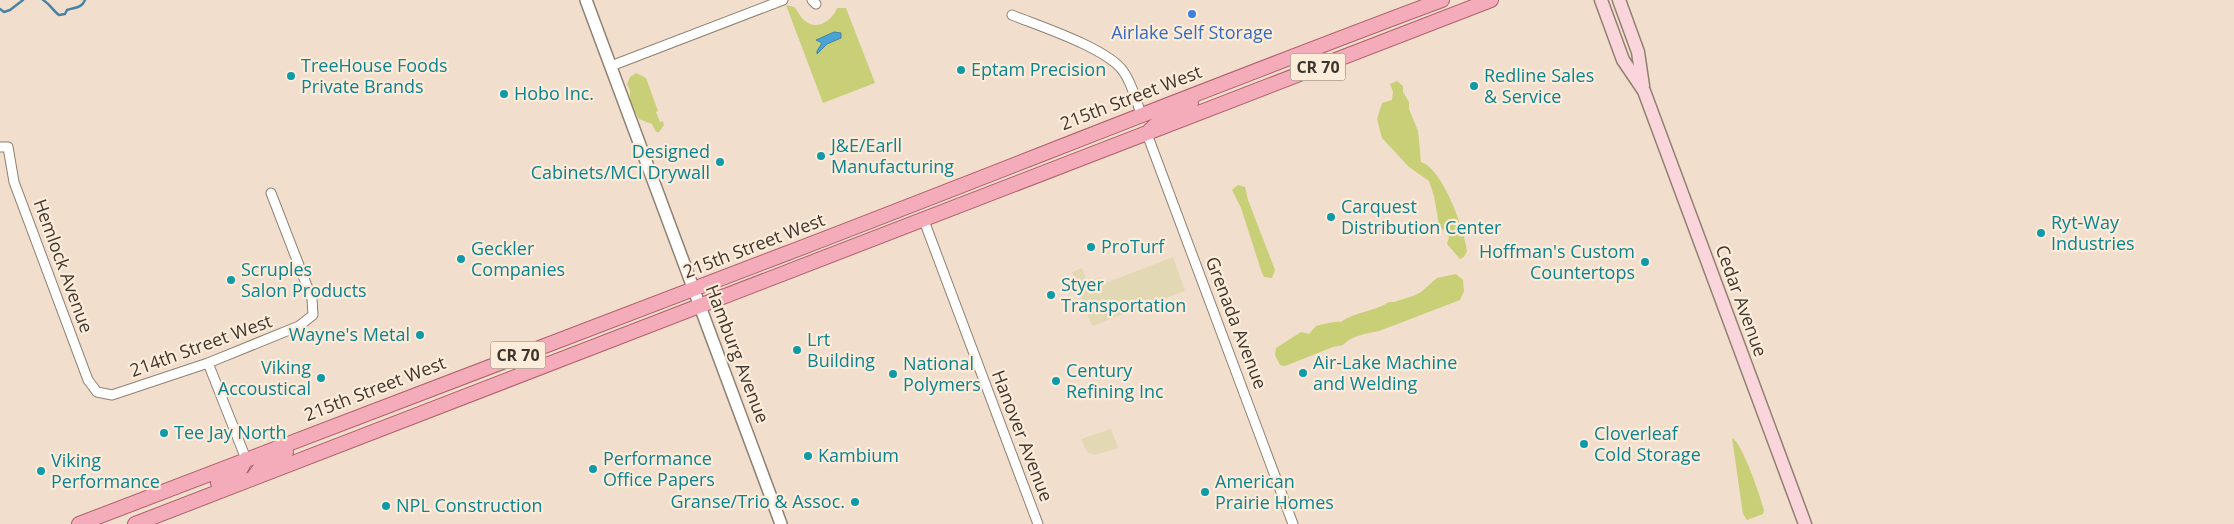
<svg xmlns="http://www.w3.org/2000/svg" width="2234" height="524" font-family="'Open Sans',sans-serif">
	<rect width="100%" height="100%" fill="#f1decd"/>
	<!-- green -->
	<path fill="#c8cf77" d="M 786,5 L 794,7 C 798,11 800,17 804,20 C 816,32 832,21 837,8 L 846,8 L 875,83 L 823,103 Z
		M 636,73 L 646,78 L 658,111 L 656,112 L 660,122 L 663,121 L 664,125 L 659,132 L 656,132 L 652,124 L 639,119 L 630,102 L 630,90 L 627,84 L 630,77 Z
		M 1397,81 L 1403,86 L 1403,92 L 1409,102 L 1409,109 L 1418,131 L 1421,162 C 1442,168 1465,230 1467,251 L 1464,257 L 1460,259 L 1447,244 L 1449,237 L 1439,225 L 1434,196 L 1429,181 L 1409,167 L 1382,138 L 1377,119 L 1382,103 L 1392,100 L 1393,92 L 1390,84 Z
		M 1238,185 L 1245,187 L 1248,200 L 1275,270 L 1272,278 L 1264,277 L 1262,273 L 1241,208 L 1232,190 Z
		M 1456,274 L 1463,280 L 1464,291 L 1460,300 L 1379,331 C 1366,334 1352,335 1343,345 L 1333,347 L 1285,366 L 1280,365 L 1275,355 L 1276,348 L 1301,332 L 1309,334 L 1316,326 C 1325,324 1333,321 1341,322 C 1355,311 1375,312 1389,302 L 1394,302 L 1413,296 L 1421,292 L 1437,278 Z
		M 1732,438 C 1742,442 1761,498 1764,510 L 1763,514 L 1747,520 L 1743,514 Z"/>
	<!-- sand -->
	<path fill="#e2d9b4" d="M 1173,257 L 1185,291 L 1092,326 L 1072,272 L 1082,268 L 1087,282 L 1100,277 L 1103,284 Z
		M 1111,429 L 1118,448 L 1095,455 L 1087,452 L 1081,439 Z"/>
	<!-- water -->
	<path fill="#49a4d6" stroke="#4683a4" d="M 834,32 L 841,33 L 841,38 L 827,44 L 817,54 L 817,51 L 822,43 L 816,40 Z"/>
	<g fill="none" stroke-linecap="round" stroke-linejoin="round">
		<!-- stream -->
		<path stroke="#4683a4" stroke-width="2.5" d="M 43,0 C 50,4 53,11 59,15 L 65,14 L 67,10 C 75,7 81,9 85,0
			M 0,9 L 4,12 L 10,10 L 23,0"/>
		<!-- minor casing -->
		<g stroke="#918171" stroke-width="11">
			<path id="minor" d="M 812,0 L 816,4
				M 1012,15 C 1039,26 1107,48 1123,71 C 1132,83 1136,100 1141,114
				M 611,66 L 783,0
				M 1147,134 L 1293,524
				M 0,147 L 8,147 L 14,182 L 88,380 L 97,392 L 112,395 L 208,363 L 299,326 L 313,315 L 312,299 L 271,193
				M 923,218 L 1038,524
				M 208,363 L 246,459"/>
		</g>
		<!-- tertiary casing -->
		<g stroke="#918171" stroke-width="14">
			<path id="tertiary" d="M 586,0 L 781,524"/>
		</g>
		<!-- secondary casing -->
		<g stroke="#918171" stroke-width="15">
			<path id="secondary" d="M 1601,0 L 1623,60 L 1644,91 L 1805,524
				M 1619,0 L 1638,52 L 1643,86"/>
		</g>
		<!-- primary casing -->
		<g stroke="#b15f6c" stroke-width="16">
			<path id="primary" d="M 1149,131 L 1164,117 L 1191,103
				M 253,478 L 264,463 L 286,452
				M 218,483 L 239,472 L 246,459
				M 79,524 C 314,432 550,345 785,254 C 1004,170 1222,82 1442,0
				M 135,524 L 1491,0"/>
		</g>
		<!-- minor -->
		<use href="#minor" stroke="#fff" stroke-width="9"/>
		<!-- tertiary -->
		<use href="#tertiary" stroke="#fff" stroke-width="11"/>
		<!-- secondary -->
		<use href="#secondary" stroke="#fad5dc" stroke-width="12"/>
		<!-- primary -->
		<use href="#primary" stroke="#f5acba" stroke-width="14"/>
	</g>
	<!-- markers -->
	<circle fill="#3f7fe0" stroke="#feecda" stroke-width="2" cx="1192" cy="14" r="5"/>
	<g fill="#0f9aa8" stroke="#feecda" stroke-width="2">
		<circle cx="961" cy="70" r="5"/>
		<circle cx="291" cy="76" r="5"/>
		<circle cx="1474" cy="86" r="5"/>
		<circle cx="504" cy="94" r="5"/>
		<circle cx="821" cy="156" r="5"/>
		<circle cx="720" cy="162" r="5"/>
		<circle cx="1331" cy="217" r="5"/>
		<circle cx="2041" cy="233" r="5"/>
		<circle cx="1091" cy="247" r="5"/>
		<circle cx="461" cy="259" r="5"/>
		<circle cx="1645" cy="262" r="5"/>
		<circle cx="231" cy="280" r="5"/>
		<circle cx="1051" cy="295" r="5"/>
		<circle cx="420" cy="335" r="5"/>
		<circle cx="797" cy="350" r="5"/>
		<circle cx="1303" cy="373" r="5"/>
		<circle cx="893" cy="374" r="5"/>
		<circle cx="321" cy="378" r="5"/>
		<circle cx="1056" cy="381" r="5"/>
		<circle cx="164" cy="433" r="5"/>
		<circle cx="1584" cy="444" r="5"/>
		<circle cx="808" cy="456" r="5"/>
		<circle cx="593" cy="469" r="5"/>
		<circle cx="41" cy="471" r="5"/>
		<circle cx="1205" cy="492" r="5"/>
		<circle cx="855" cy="502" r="5"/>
		<circle cx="386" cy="506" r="5"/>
	</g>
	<g text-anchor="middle" stroke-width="4.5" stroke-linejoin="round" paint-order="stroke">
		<!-- shield labels -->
		<g fill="#feecda" stroke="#786d63" stroke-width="1">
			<rect x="1290.5" y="53.5" width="55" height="27" rx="4"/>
			<rect x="490.5" y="341.5" width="55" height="27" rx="4"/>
		</g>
		<g font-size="16" font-weight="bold" fill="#3e3730">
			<text x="1318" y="73">CR 70</text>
			<text x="518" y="361">CR 70</text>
		</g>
		<!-- shop labels -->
		<g font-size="18" fill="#366cbe" stroke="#feecda">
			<text x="1192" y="39">Airlake Self Storage</text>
		</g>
		<!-- culture labels -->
		<g font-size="18" fill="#0d838f" stroke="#feecda" text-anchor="start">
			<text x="301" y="72">TreeHouse Foods<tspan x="301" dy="21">Private Brands</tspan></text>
			<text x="971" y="76">Eptam Precision</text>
			<text x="1484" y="82">Redline Sales<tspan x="1484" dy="21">&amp; Service</tspan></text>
			<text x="514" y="100">Hobo Inc.</text>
			<text x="831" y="152">J&amp;E/Earll<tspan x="831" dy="21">Manufacturing</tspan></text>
			<text x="710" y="158" text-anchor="end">Designed<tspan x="710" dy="21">Cabinets/MCI Drywall</tspan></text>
			<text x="1341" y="213">Carquest<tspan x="1341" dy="21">Distribution Center</tspan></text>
			<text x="2051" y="229">Ryt-Way<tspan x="2051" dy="21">Industries</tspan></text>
			<text x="1101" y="253">ProTurf</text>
			<text x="471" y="255">Geckler<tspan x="471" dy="21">Companies</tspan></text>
			<text x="1635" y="258" text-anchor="end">Hoffman's Custom<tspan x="1635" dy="21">Countertops</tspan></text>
			<text x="241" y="276">Scruples<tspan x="241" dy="21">Salon Products</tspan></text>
			<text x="1061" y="291">Styer<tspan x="1061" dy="21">Transportation</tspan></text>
			<text x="410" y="341" text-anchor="end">Wayne's Metal</text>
			<text x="807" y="346">Lrt<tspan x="807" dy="21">Building</tspan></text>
			<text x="1313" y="369">Air-Lake Machine<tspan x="1313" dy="21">and Welding</tspan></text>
			<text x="903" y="370">National<tspan x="903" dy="21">Polymers</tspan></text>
			<text x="311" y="374" text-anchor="end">Viking<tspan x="311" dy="21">Accoustical</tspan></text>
			<text x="1066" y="377">Century<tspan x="1066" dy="21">Refining Inc</tspan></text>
			<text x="174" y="439">Tee Jay North</text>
			<text x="1594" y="440">Cloverleaf<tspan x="1594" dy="21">Cold Storage</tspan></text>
			<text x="818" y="462">Kambium</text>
			<text x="603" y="465">Performance<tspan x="603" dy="21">Office Papers</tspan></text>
			<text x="51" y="467">Viking<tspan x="51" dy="21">Performance</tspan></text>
			<text x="1215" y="488">American<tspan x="1215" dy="21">Prairie Homes</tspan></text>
			<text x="845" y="508" text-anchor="end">Granse/Trio &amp; Assoc.</text>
			<text x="396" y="512">NPL Construction</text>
		</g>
		<!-- street labels -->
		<g font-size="18" fill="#3e3730" stroke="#feecda">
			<text transform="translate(1131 98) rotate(-21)" y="6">215th Street West</text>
			<text transform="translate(754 246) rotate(-21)" y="6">215th Street West</text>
			<text transform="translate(63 266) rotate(70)" y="6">Hemlock Avenue</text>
			<text transform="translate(1741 301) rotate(70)" y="6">Cedar Avenue</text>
			<text transform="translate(1236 323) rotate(69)" y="6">Grenada Avenue</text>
			<text transform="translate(201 346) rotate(-20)" y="6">214th Street West</text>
			<text transform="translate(737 354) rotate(69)" y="6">Hamburg Avenue</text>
			<text transform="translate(375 389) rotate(-21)" y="6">215th Street West</text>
			<text transform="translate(1022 436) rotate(69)" y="6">Hanover Avenue</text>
		</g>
	</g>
</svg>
